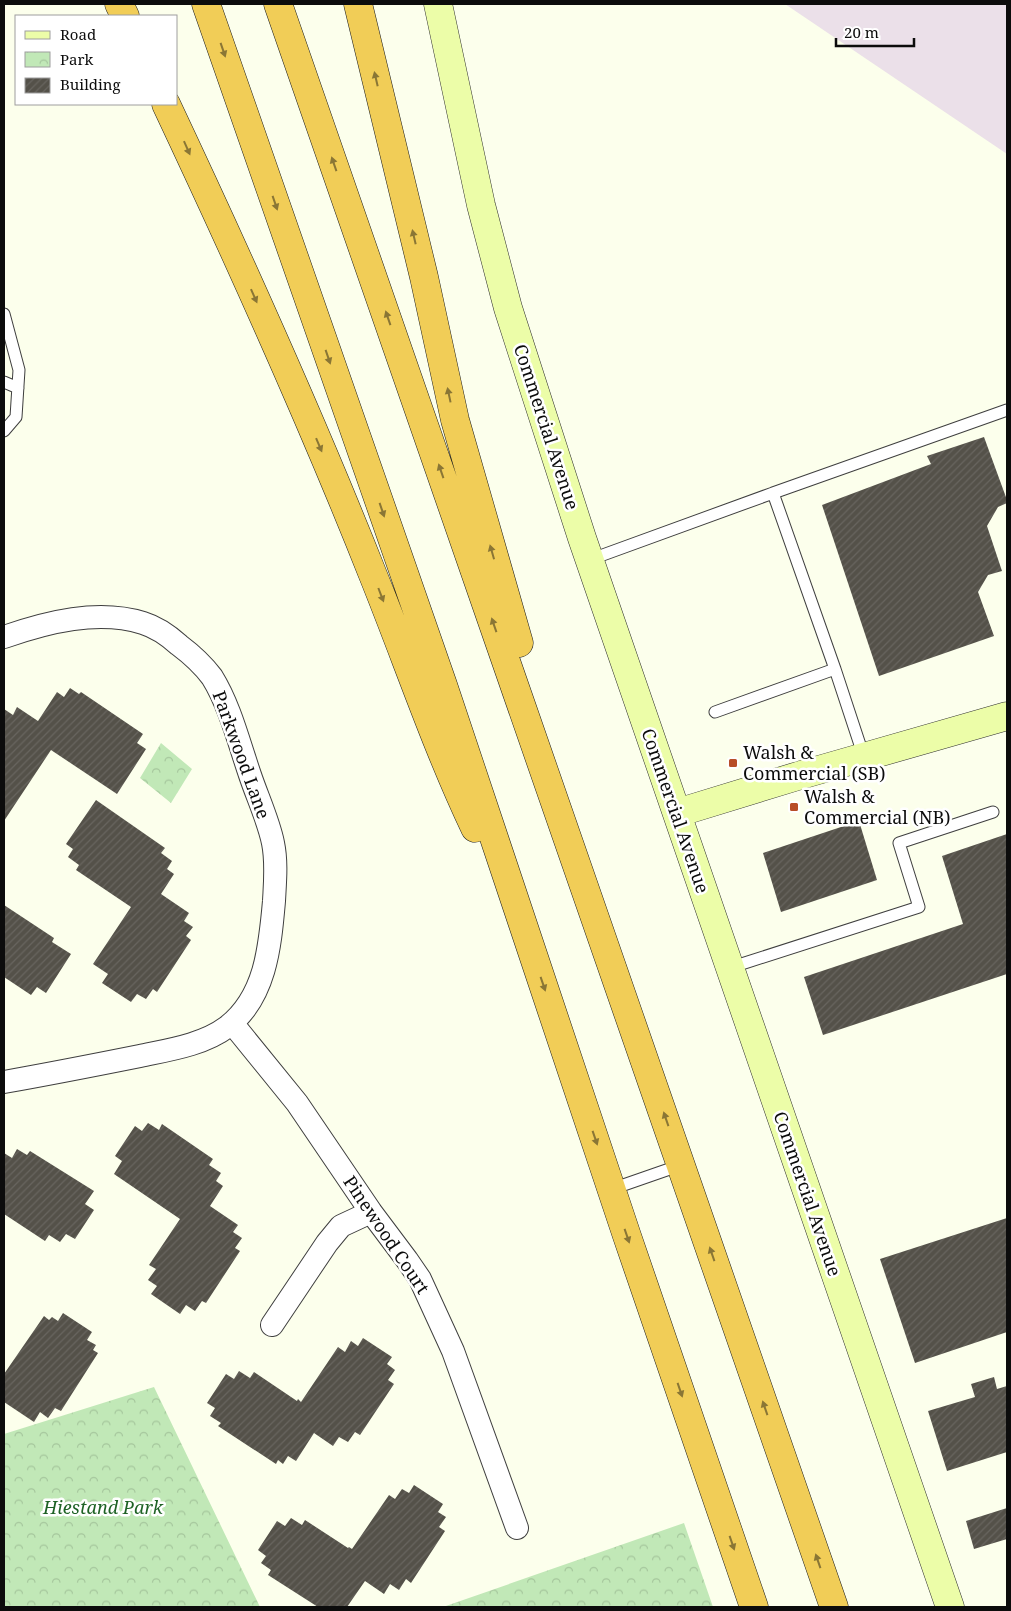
<svg xmlns="http://www.w3.org/2000/svg" width="1011" height="1611" font-family="'Noto Serif',serif">
	<defs>
		<pattern id="park-crowns" width="20" height="18" patternUnits="userSpaceOnUse" patternTransform="scale(1.25)"><rect width="20" height="18" fill="#c1e8b7"/><path d="M2 6a3 3 0 1 1 6 0M12 15a3 3 0 1 1 6 0" fill="none" stroke="#a5c69c"/></pattern>
		<pattern id="building-hatch" width="6" height="6" patternUnits="userSpaceOnUse" patternTransform="scale(1.25)"><rect width="6" height="6" fill="#545149"/><path d="M-1 1l2-2M0 6l6-6M5 7l2-2" fill="none" stroke="#68655f"/></pattern>
	</defs>
	<rect width="100%" height="100%" fill="#fcffec"/>
	<!-- industrial -->
	<path fill="#ebe0e9" d="M 785,4 L 1007,4 L 1007,154 Z"/>
	<!-- park -->
	<path fill="url(#park-crowns)" d="M 161,743 L 192,769 L 171,803 L 140,778 Z
		M 154,1387 L 260,1607 L 4,1607 L 4,1434 Z
		M 684,1523 L 713,1607 L 443,1607 Z"/>
	<!-- building -->
	<path fill="url(#building-hatch)" d="M 984,437 L 1007,500 L 1007,503 L 998,507 L 987,526 L 1002,571 L 988,575 L 978,592 L 994,636 L 879,676 L 822,505 L 931,464 L 927,456 Z
		M 70,688 L 79,694 L 81,692 L 143,734 L 137,743 L 146,749 L 117,794 L 51,750 L 4,821 L 4,709 L 13,715 L 17,707 L 38,721 L 57,692 L 64,697 Z
		M 96,800 L 165,848 L 161,853 L 172,861 L 167,869 L 174,874 L 161,894 L 189,913 L 184,921 L 193,927 L 186,936 L 191,940 L 157,992 L 153,989 L 146,999 L 137,994 L 131,1002 L 102,983 L 108,974 L 93,964 L 131,907 L 76,870 L 79,865 L 68,857 L 73,849 L 66,844 Z
		M 859,821 L 877,880 L 781,912 L 763,853 Z
		M 1007,834 L 1007,974 L 823,1035 L 804,977 L 963,924 L 942,856 Z
		M 4,905 L 54,938 L 52,942 L 71,954 L 46,993 L 37,987 L 31,995 L 4,977 Z
		M 148,1123 L 159,1130 L 162,1124 L 213,1159 L 209,1165 L 221,1173 L 216,1181 L 223,1186 L 210,1206 L 238,1225 L 233,1232 L 242,1238 L 235,1248 L 240,1251 L 206,1303 L 202,1301 L 195,1311 L 186,1305 L 180,1314 L 151,1294 L 157,1286 L 148,1280 L 156,1269 L 149,1265 L 180,1219 L 114,1174 L 122,1161 L 115,1156 L 135,1126 L 142,1131 Z
		M 17,1149 L 27,1155 L 30,1151 L 94,1191 L 85,1204 L 94,1210 L 75,1239 L 66,1234 L 60,1242 L 49,1235 L 45,1241 L 4,1214 L 4,1153 L 12,1158 Z
		M 1007,1218 L 1007,1332 L 915,1363 L 880,1259 Z
		M 63,1313 L 92,1332 L 87,1340 L 96,1345 L 93,1350 L 98,1353 L 61,1411 L 55,1408 L 48,1418 L 40,1412 L 34,1422 L 4,1402 L 4,1374 L 44,1316 L 49,1320 L 52,1317 L 58,1321 Z
		M 363,1338 L 392,1357 L 387,1364 L 395,1370 L 388,1380 L 394,1384 L 360,1435 L 355,1432 L 348,1442 L 339,1437 L 333,1446 L 314,1433 L 296,1461 L 288,1456 L 283,1464 L 278,1460 L 276,1464 L 218,1426 L 221,1423 L 210,1416 L 215,1408 L 207,1403 L 226,1374 L 234,1379 L 239,1371 L 250,1378 L 254,1372 L 297,1401 L 298,1399 L 301,1402 L 338,1347 L 345,1352 L 351,1341 L 358,1346 Z
		M 994,1377 L 997,1389 L 1007,1386 L 1007,1452 L 947,1471 L 928,1411 L 975,1397 L 971,1384 Z
		M 414,1485 L 443,1504 L 438,1512 L 446,1517 L 439,1527 L 445,1531 L 411,1583 L 406,1579 L 399,1590 L 390,1584 L 384,1594 L 365,1581 L 347,1607 L 318,1607 L 268,1575 L 271,1570 L 261,1563 L 266,1556 L 258,1550 L 277,1521 L 285,1526 L 291,1518 L 302,1525 L 305,1520 L 348,1548 L 349,1547 L 352,1549 L 389,1495 L 395,1499 L 402,1489 L 409,1493 Z
		M 1007,1508 L 1007,1539 L 974,1549 L 966,1521 Z"/>
	<g fill="none" stroke-linecap="round" stroke-linejoin="round">
		<!-- lane casing -->
		<g stroke="#3f3f3f" stroke-width="13">
			<path id="lane" d="M 4,314 L 19,370 L 16,417 L 4,431
				M 4,382 L 18,388
				M 773,493 L 1007,410
				M 589,560 L 773,493 L 835,669
				M 715,712 L 835,669 L 864,757
				M 729,968 L 919,907 L 899,843 L 993,812
				M 612,1189 L 681,1165"/>
		</g>
		<!-- street casing -->
		<g stroke="#3f3f3f" stroke-width="24">
			<path id="street" d="M 4,637 C 47,622 98,609 143,623 C 156,627 169,636 179,645 C 191,654 203,665 212,677 C 230,706 239,743 250,775 C 257,796 269,822 273,843 C 277,862 275,882 274,901 C 270,946 266,997 227,1027 C 203,1045 168,1050 140,1056 C 95,1065 49,1074 4,1082
				M 232,1023 L 297,1103 L 371,1212 L 407,1260 L 420,1279 L 453,1351 L 517,1528
				M 272,1325 L 327,1243 L 341,1226 L 371,1212"/>
		</g>
		<!-- secondary casing -->
		<g stroke="#2e2e2e" stroke-width="29">
			<path id="secondary" d="M 438,4 L 481,205 L 508,308 L 582,538 L 950,1607
				M 677,813 L 801,775 L 1007,716"/>
		</g>
		<!-- highway casing -->
		<g stroke="#1d1d1d" stroke-width="29">
			<path id="highway" d="M 119,4 L 125,16
				M 206,4 L 443,685 L 627,1236 L 754,1607
				M 278,4 L 834,1607
				M 358,4 L 424,277 L 455,420 L 519,643
				M 166,104 C 239,259 310,416 373,575 C 407,659 436,746 475,828"/>
		</g>
		<!-- lane -->
		<use href="#lane" stroke="#fff" stroke-width="11"/>
		<!-- street -->
		<use href="#street" stroke="#fff" stroke-width="22"/>
		<!-- secondary -->
		<use href="#secondary" stroke="#ecfda8" stroke-width="28"/>
		<!-- highway -->
		<use href="#highway" stroke="#f1cd57" stroke-width="28"/>
	</g>
	<!-- one-way arrows -->
	<defs><path id="oneway-solid" d="M-6-.8H1V-3.2L6.5 0L1 3.2V.8H-6Z" transform="scale(1.25)"/></defs>
	<g fill="#8a7635">
		<use href="#oneway-solid" transform="translate(223 50) rotate(71)"/>
		<use href="#oneway-solid" transform="translate(376 79) rotate(-103)"/>
		<use href="#oneway-solid" transform="translate(187 148) rotate(66)"/>
		<use href="#oneway-solid" transform="translate(334 164) rotate(-109)"/>
		<use href="#oneway-solid" transform="translate(275 203) rotate(71)"/>
		<use href="#oneway-solid" transform="translate(414 237) rotate(-103)"/>
		<use href="#oneway-solid" transform="translate(254 296) rotate(66)"/>
		<use href="#oneway-solid" transform="translate(388 318) rotate(-109)"/>
		<use href="#oneway-solid" transform="translate(328 357) rotate(71)"/>
		<use href="#oneway-solid" transform="translate(449 395) rotate(-102)"/>
		<use href="#oneway-solid" transform="translate(319 445) rotate(67)"/>
		<use href="#oneway-solid" transform="translate(441 471) rotate(-109)"/>
		<use href="#oneway-solid" transform="translate(382 510) rotate(71)"/>
		<use href="#oneway-solid" transform="translate(492 552) rotate(-106)"/>
		<use href="#oneway-solid" transform="translate(381 595) rotate(69)"/>
		<use href="#oneway-solid" transform="translate(494 625) rotate(-109)"/>
		<use href="#oneway-solid" transform="translate(543 984) rotate(71)"/>
		<use href="#oneway-solid" transform="translate(666 1119) rotate(-109)"/>
		<use href="#oneway-solid" transform="translate(595 1138) rotate(71)"/>
		<use href="#oneway-solid" transform="translate(627 1236) rotate(71)"/>
		<use href="#oneway-solid" transform="translate(712 1254) rotate(-109)"/>
		<use href="#oneway-solid" transform="translate(680 1390) rotate(71)"/>
		<use href="#oneway-solid" transform="translate(765 1408) rotate(-109)"/>
		<use href="#oneway-solid" transform="translate(732 1543) rotate(71)"/>
		<use href="#oneway-solid" transform="translate(818 1561) rotate(-109)"/>
	</g>
	<!-- markers -->
	<g fill="#b84d28" stroke="#fff" stroke-width="2">
		<rect x="728" y="758" width="10" height="10" rx="2.5"/>
		<rect x="789" y="802" width="10" height="10" rx="2.5"/>
	</g>
	<g text-anchor="middle" stroke-width="5" stroke-linejoin="round" paint-order="stroke">
		<!-- street labels -->
		<g font-size="18" fill="#0c0c0c" stroke="#fff">
			<text transform="translate(546 427) rotate(72)" y="6">Commercial Avenue</text>
			<text transform="translate(241 755) rotate(70)" y="6">Parkwood Lane</text>
			<text transform="translate(675 811) rotate(71)" y="6">Commercial Avenue</text>
			<text transform="translate(807 1194) rotate(71)" y="6">Commercial Avenue</text>
			<text transform="translate(386 1235) rotate(56)" y="6">Pinewood Court</text>
		</g>
		<!-- poi labels -->
		<g font-size="18" fill="#0c0c0c" stroke="#fff" text-anchor="start">
			<text x="743" y="759">Walsh &amp;<tspan x="743" dy="21">Commercial (SB)</tspan></text>
			<text x="804" y="803">Walsh &amp;<tspan x="804" dy="21">Commercial (NB)</tspan></text>
		</g>
		<!-- park labels -->
		<g font-size="18" font-style="italic" fill="#1e6225" stroke="#fff">
			<text x="103" y="1514">Hiestand Park</text>
		</g>
	</g>
	<!-- border -->
	<rect width="1011" height="1611" fill="none" stroke="#0c0c0c" stroke-width="10"/>
	<!-- legend -->
	<rect x="15" y="15" width="162" height="90" fill="#ffffff" stroke="#9e9e9e"/>
	<rect x="25" y="31" width="25" height="8" fill="#ecfda8" stroke="#9e9e9e"/>
	<text x="60" y="40" font-size="15" fill="#0c0c0c">Road</text>
	<rect x="25" y="52" width="25" height="15" fill="url(#park-crowns)" stroke="#9e9e9e"/>
	<text x="60" y="65" font-size="15" fill="#0c0c0c">Park</text>
	<rect x="25" y="78" width="25" height="15" fill="url(#building-hatch)" stroke="#9e9e9e"/>
	<text x="60" y="90" font-size="15" fill="#0c0c0c">Building</text>
	<!-- scale -->
	<path d="M836 38v8h78v-8" fill="none" stroke="#0c0c0c" stroke-width="2.5"/>
	<text x="844" y="38" font-size="15" fill="#0c0c0c" stroke="#ffffff" stroke-width="4" paint-order="stroke">20 m</text>
</svg>
